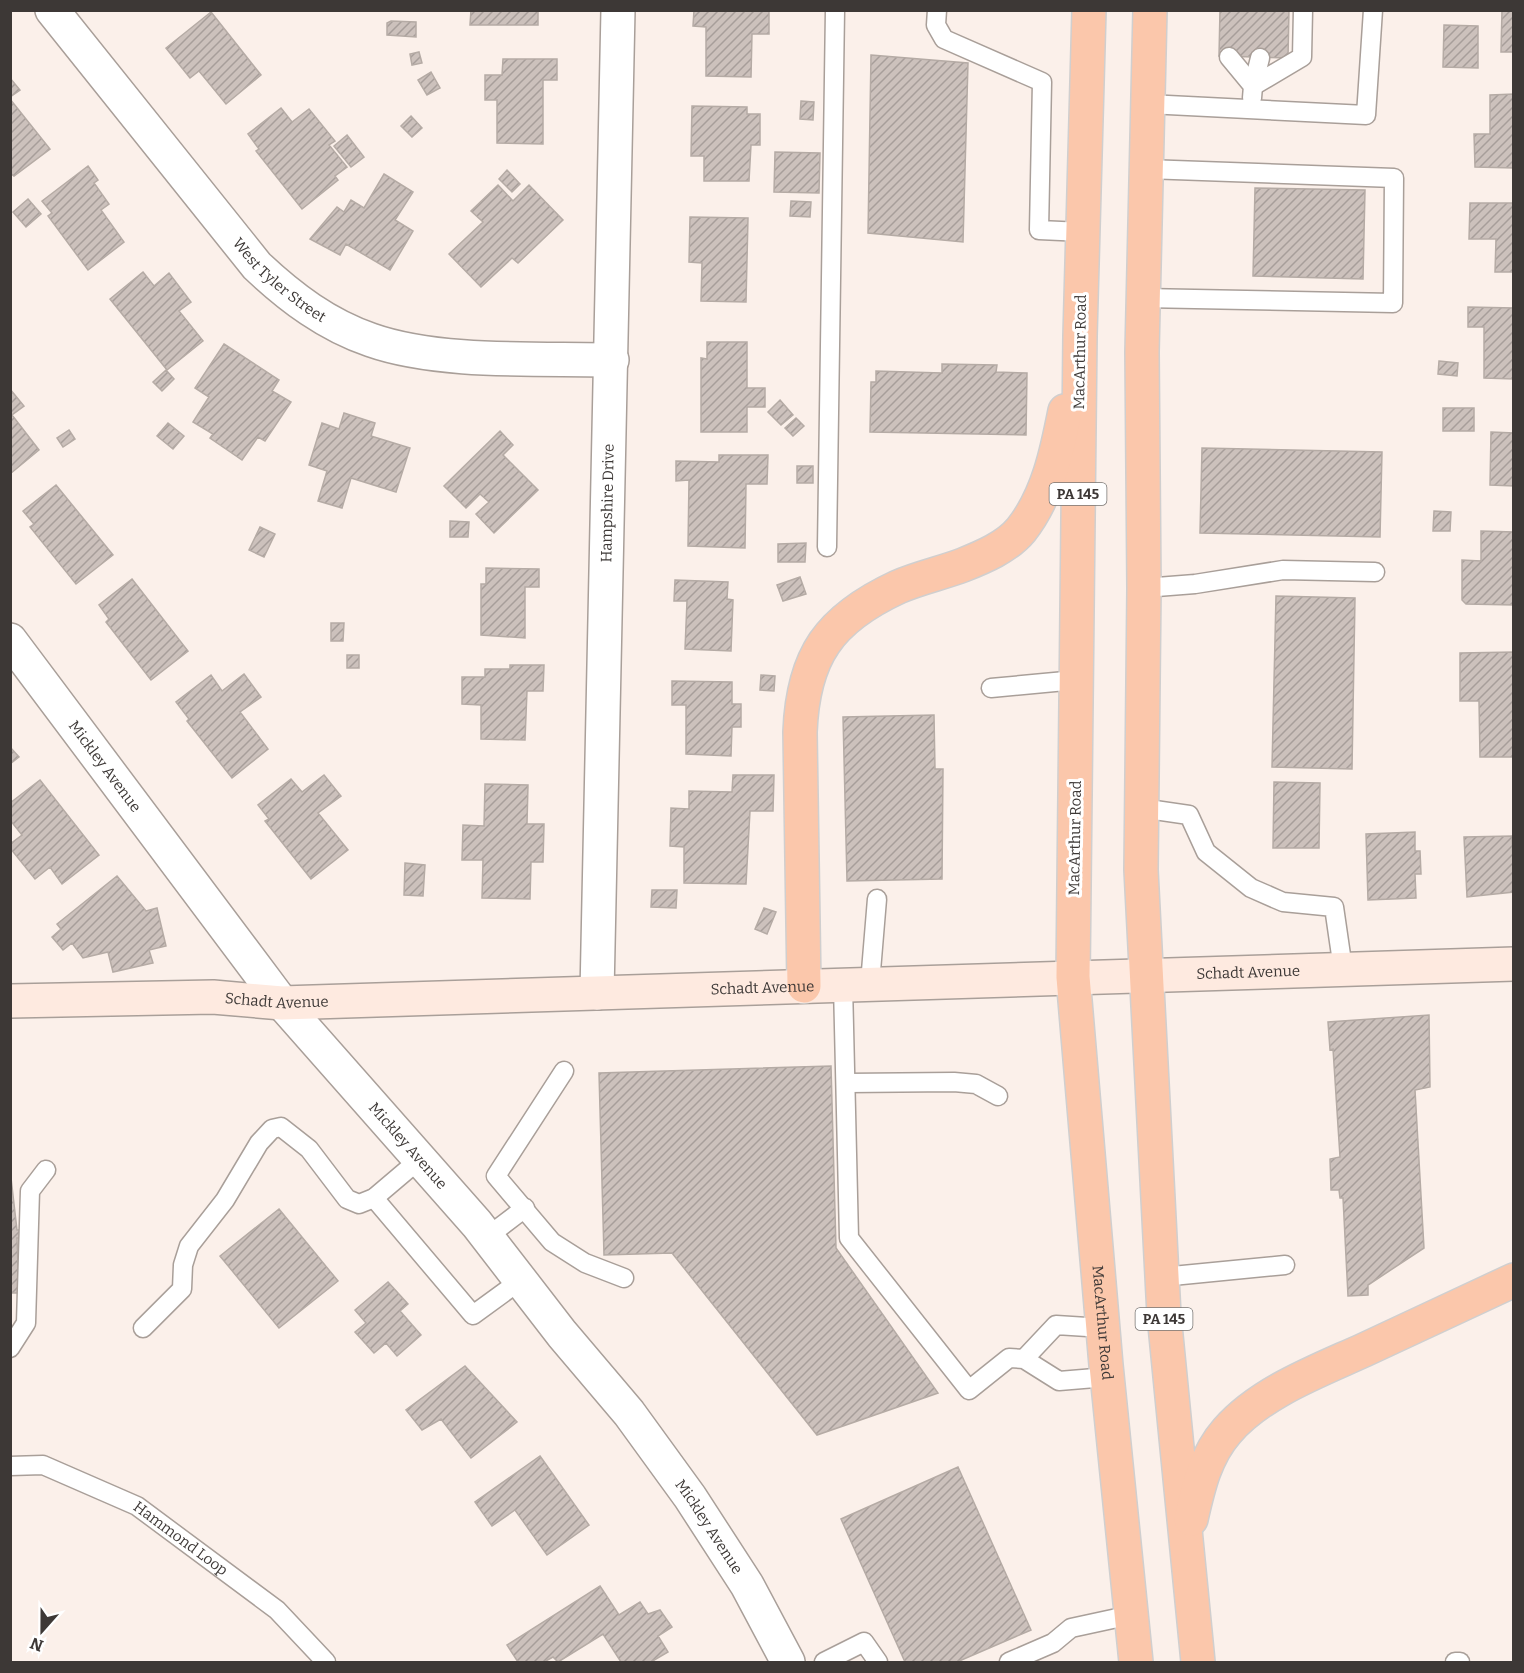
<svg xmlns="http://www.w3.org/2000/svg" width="1524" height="1673" font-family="Bitter,serif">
	<defs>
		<pattern id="building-hatch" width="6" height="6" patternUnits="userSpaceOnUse" patternTransform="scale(1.5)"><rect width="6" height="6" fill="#ccc1bc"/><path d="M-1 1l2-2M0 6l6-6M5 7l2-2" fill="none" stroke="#a79e9a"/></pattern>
	</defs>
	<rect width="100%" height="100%" fill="#fbf0ea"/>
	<!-- building -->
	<path fill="url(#building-hatch)" stroke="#b5aba5" stroke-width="1.5" d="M 471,10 L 538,10 L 538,25 L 470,25 Z
		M 694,10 L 769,10 L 769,34 L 752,34 L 751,77 L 706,76 L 706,27 L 693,26 Z
		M 1220,10 L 1289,10 L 1288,58 L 1219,56 Z
		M 1502,10 L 1514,10 L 1514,52 L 1501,52 Z
		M 211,12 L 261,75 L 226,104 L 199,71 L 190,78 L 166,48 Z
		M 391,21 L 416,22 L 416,37 L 387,35 L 387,23 Z
		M 1444,25 L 1478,26 L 1478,68 L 1443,67 Z
		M 419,52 L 422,63 L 412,65 L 410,54 Z
		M 871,55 L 968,63 L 963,242 L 868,233 Z
		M 503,59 L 557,59 L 557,80 L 543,80 L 543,144 L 497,143 L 497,100 L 485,100 L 485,75 L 502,75 Z
		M 431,72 L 440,88 L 427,95 L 418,80 Z
		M 10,78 L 20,90 L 10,97 Z
		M 1514,94 L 1514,168 L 1475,167 L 1474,134 L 1490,134 L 1490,95 Z
		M 10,99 L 50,149 L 14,176 L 10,173 Z
		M 801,101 L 814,102 L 813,120 L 800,119 Z
		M 692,106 L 747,107 L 747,114 L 760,114 L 760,145 L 751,145 L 749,181 L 704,181 L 704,156 L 691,156 Z
		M 281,108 L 292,122 L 309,109 L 335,141 L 329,145 L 347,167 L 335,176 L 338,180 L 302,209 L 256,151 L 259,149 L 248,134 Z
		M 411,116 L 422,128 L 412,137 L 401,126 Z
		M 347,135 L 364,157 L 351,167 L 334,146 Z
		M 775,152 L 820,153 L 819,193 L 774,192 Z
		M 88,166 L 98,180 L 94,183 L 109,204 L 101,210 L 124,242 L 88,270 L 48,216 L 52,213 L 42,201 Z
		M 507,170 L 520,184 L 512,192 L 499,179 Z
		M 384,174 L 413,192 L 395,220 L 413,231 L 390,270 L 346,244 L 340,255 L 310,239 L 337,207 L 344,212 L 351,200 L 364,208 Z
		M 498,185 L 513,201 L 529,185 L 563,220 L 518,263 L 512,258 L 481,287 L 449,254 L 483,222 L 471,211 Z
		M 1255,188 L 1365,190 L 1363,279 L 1253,276 Z
		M 28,199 L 41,214 L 26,227 L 13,212 Z
		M 791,201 L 811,202 L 810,217 L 790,216 Z
		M 1470,203 L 1514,203 L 1514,272 L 1495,272 L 1496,239 L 1469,239 Z
		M 690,217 L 748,218 L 746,302 L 701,301 L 702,263 L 689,262 Z
		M 143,272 L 154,286 L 169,273 L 191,302 L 179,311 L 203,341 L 167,370 L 110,299 Z
		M 1468,307 L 1514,308 L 1514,379 L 1484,378 L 1484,327 L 1468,327 Z
		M 707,342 L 747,342 L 747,388 L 765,388 L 765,407 L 747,407 L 747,432 L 701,432 L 701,358 L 707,359 Z
		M 224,344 L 279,380 L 272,391 L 291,402 L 265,441 L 258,437 L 242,460 L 210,438 L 213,434 L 193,422 L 209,397 L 195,388 Z
		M 1439,361 L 1458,363 L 1457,376 L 1438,374 Z
		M 942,364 L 997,365 L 996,372 L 1027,373 L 1026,435 L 870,432 L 871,382 L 876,382 L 876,371 L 942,373 Z
		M 166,370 L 174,379 L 162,391 L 153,382 Z
		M 10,389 L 24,406 L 12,415 L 39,450 L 10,474 Z
		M 780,400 L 793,415 L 781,425 L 768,412 Z
		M 1443,408 L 1474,408 L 1474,431 L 1443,431 Z
		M 344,413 L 375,423 L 371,436 L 410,448 L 396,492 L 351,478 L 342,508 L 318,501 L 327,471 L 309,465 L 322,423 L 339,429 Z
		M 796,418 L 804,426 L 793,436 L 785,428 Z
		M 168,423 L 184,436 L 173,449 L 157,436 Z
		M 69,430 L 75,439 L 63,447 L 57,438 Z
		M 500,431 L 513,445 L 503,455 L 538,490 L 494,533 L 476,514 L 489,502 L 480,494 L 466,508 L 444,486 Z
		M 1491,432 L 1514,433 L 1514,486 L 1490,485 Z
		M 1202,448 L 1382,452 L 1380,537 L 1200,533 Z
		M 719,455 L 768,455 L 767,484 L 746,484 L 745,548 L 688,546 L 689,480 L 676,481 L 676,461 L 719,462 Z
		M 797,466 L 813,466 L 813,483 L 797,483 Z
		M 56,485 L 113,555 L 76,584 L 30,527 L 34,524 L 23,511 Z
		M 1434,511 L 1451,512 L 1450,531 L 1433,531 Z
		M 450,521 L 469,522 L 468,537 L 450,537 Z
		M 260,527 L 275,534 L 264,557 L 249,550 Z
		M 1481,531 L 1514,532 L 1514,605 L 1466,604 L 1462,600 L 1462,560 L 1481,561 Z
		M 806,543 L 805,562 L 778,562 L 778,544 Z
		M 486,568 L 539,569 L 539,587 L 525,587 L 525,638 L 481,635 L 481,584 L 486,584 Z
		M 800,577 L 806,594 L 783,601 L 777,585 Z
		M 132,579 L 188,651 L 151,680 L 106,622 L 109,619 L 99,605 Z
		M 675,580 L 728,582 L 727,599 L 733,600 L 731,651 L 685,649 L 687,601 L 674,601 Z
		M 1276,596 L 1355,598 L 1352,769 L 1272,767 Z
		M 331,623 L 344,623 L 343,641 L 331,641 Z
		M 1514,652 L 1514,757 L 1480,757 L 1479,701 L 1460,701 L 1460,653 Z
		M 347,655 L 359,655 L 359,668 L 347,668 Z
		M 510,665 L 544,665 L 543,691 L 527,691 L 525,740 L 481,739 L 481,705 L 462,704 L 462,677 L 485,677 L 485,669 L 510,669 Z
		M 244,674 L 261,697 L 240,712 L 268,749 L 232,778 L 187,721 L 189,719 L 176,702 L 211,675 L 222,691 Z
		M 761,675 L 775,676 L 774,691 L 760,690 Z
		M 672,681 L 732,682 L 732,704 L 741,704 L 741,727 L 732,727 L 731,756 L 686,754 L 686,705 L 672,705 Z
		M 934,715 L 935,769 L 943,769 L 942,879 L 847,881 L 843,717 Z
		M 10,747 L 19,757 L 10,764 Z
		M 324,775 L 341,796 L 318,813 L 348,850 L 311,879 L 265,821 L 269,819 L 258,805 L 291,779 L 302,792 Z
		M 733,775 L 774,775 L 773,811 L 750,811 L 746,884 L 684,883 L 684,847 L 670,846 L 671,808 L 689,809 L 689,791 L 732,792 Z
		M 40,780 L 99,855 L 62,884 L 50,867 L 35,879 L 10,848 L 10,844 L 22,835 L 10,820 L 10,803 Z
		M 1274,782 L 1320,783 L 1319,848 L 1273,848 Z
		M 485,784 L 528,785 L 527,824 L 544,824 L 543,862 L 531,862 L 530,899 L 482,898 L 483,860 L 462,860 L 463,825 L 484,826 Z
		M 1415,832 L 1415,851 L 1420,851 L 1421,874 L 1415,874 L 1416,898 L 1368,900 L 1366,834 Z
		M 1512,836 L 1514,892 L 1467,897 L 1464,837 Z
		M 405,863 L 425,865 L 423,896 L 404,895 Z
		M 117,876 L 146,911 L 157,908 L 166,946 L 149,950 L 153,963 L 113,972 L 108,952 L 83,958 L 72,943 L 63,950 L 52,937 L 61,929 L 57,924 Z
		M 652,890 L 677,890 L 676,908 L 651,907 Z
		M 764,908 L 776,912 L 767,934 L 755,929 Z
		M 1429,1015 L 1430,1087 L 1415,1090 L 1424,1248 L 1368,1285 L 1368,1295 L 1348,1296 L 1343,1198 L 1340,1198 L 1339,1190 L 1331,1190 L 1330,1159 L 1340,1157 L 1333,1049 L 1330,1050 L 1328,1022 Z
		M 831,1066 L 836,1248 L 938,1393 L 817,1435 L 672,1253 L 604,1255 L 599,1073 Z
		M 10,1169 L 17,1230 L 22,1230 L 22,1238 L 17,1238 L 19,1293 L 10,1293 Z
		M 279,1209 L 338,1281 L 279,1328 L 220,1256 Z
		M 388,1282 L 408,1304 L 400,1311 L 421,1335 L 397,1356 L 386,1343 L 374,1353 L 355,1332 L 366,1323 L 355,1310 Z
		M 465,1366 L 517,1422 L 471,1458 L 441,1419 L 422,1430 L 406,1410 Z
		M 540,1456 L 589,1525 L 547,1555 L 515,1510 L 492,1526 L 475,1502 Z
		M 958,1467 L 1031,1630 L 957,1662 L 905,1662 L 841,1519 Z
		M 600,1586 L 619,1615 L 640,1602 L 648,1614 L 660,1610 L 672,1627 L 658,1636 L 668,1652 L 651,1662 L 621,1662 L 603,1634 L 558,1662 L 553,1657 L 544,1662 L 518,1662 L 507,1645 Z"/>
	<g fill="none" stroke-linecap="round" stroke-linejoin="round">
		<!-- service casing -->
		<g stroke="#a99f99" stroke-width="21">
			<g id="service">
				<path d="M 937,10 L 936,25 L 944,39 L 1042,82 L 1039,230 L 1083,232"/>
				<path d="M 1229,57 L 1253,86 L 1252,98"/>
				<path d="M 1253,86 L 1302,57 L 1303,10"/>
				<path d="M 1253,86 L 1260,58"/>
				<path d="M 1148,104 L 1366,115 L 1373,10"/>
				<path d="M 1143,298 L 1393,303 L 1394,178 L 1146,169"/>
				<path d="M 827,547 L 835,10"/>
				<path d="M 1144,588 L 1195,584 L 1283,570 L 1375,572"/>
				<path d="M 991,688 L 1076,680"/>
				<path d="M 1141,808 L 1189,815 L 1206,852 L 1251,888 L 1283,902 L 1334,907 L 1343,969"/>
				<path d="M 870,983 L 877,899"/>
				<path d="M 843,985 L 849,1238 L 969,1390 L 1009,1358 L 1024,1359 L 1059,1381 L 1107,1377"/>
				<path d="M 564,1071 L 496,1176 L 552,1242 L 585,1263 L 624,1278"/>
				<path d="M 847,1083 L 954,1082 L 976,1084 L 998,1096"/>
				<path d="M 374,1198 L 473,1315 L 521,1280"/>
				<path d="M 487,1237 L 525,1208"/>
				<path d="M 1162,1277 L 1285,1265"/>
				<path d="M 143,1328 L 182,1289 L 183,1265 L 189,1246 L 225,1200 L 259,1143 L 272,1129 L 281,1127 L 309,1149 L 347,1199 L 359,1204 L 374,1198 L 420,1159"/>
				<path d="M 10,1348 L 26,1323 L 30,1191 L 46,1170"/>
				<path d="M 1024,1359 L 1056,1325 L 1103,1328"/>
				<path id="s1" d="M 10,1466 L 43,1465 L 137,1506 L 277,1610 L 326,1662"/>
				<path d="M 824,1662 L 864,1642 L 878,1662"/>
				<path d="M 1009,1662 L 1053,1643 L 1071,1628 L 1131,1615"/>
				<path d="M 1455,1662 L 1460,1662"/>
			</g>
		</g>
		<!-- minor casing -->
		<g stroke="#a99f99" stroke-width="36">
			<g id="minor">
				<path id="s2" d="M 52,10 L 257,266 C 291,298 327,325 371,340 C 439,364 539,358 612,360"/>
				<path id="s3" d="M 10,640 L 282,1003 L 477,1224 L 562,1334 L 629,1413 L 690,1497 L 747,1585 L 788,1662"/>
				<path id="s4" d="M 597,993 L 618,10"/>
			</g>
		</g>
		<!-- secondary casing -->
		<g stroke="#a99f99" stroke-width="36">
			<g id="secondary">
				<path id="s5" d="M 10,1001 L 213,997 L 282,1003 L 1514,964"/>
			</g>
		</g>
		<!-- trunk casing -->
		<g stroke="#d0cfcf" stroke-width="36">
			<g id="trunk">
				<path id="s6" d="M 1089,10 L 1080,336 L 1073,977 L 1106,1365 L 1136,1662"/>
				<path d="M 1150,10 L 1142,352 L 1144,588 L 1141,870 L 1164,1315 L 1198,1662"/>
				<path d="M 804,986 L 800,732 C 803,656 829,619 898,587 C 918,578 942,573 963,565 C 983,557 1007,547 1021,530 C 1048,496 1057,452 1065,411"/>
				<path d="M 1191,1519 C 1198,1488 1205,1456 1227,1431 C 1261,1392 1318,1371 1364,1350 C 1414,1327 1464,1303 1514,1280"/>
			</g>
		</g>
		<!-- service -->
		<use href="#service" stroke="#fff" stroke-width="18"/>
		<!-- minor -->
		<use href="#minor" stroke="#fff" stroke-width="33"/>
		<!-- secondary -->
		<use href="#secondary" stroke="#feeae0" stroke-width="33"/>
		<!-- trunk -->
		<use href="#trunk" stroke="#fbc7ab" stroke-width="33"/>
	</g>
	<g text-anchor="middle" stroke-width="6" stroke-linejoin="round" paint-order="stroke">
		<!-- shield labels -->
		<g fill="#fff" stroke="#777472" stroke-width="1.5">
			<rect x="1049.5" y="483" width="57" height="22" rx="4.5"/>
			<rect x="1135.5" y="1308" width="57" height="22" rx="4.5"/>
		</g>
		<g font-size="14" font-weight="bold" fill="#3d3836">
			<text x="1078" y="499">PA 145</text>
			<text x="1164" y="1324">PA 145</text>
		</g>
		<!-- street labels -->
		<g font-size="15" fill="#3d3836" stroke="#fff">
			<text dy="5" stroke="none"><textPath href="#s2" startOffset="354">West Tyler Street</textPath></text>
			<text transform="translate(1080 352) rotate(-89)" y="5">MacArthur Road</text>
			<text dy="5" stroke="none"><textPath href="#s4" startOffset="490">Hampshire Drive</textPath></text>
			<text dy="5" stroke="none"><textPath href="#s3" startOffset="158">Mickley Avenue</textPath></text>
			<text transform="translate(1075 838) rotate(-89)" y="5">MacArthur Road</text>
			<text dy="5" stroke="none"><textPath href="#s5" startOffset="1239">Schadt Avenue</textPath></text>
			<text dy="5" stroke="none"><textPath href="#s5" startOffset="753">Schadt Avenue</textPath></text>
			<text dy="5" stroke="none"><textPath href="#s5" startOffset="267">Schadt Avenue</textPath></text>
			<text dy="5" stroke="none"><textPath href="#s3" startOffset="644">Mickley Avenue</textPath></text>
			<text dy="5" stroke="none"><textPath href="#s6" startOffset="1314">MacArthur Road</textPath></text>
			<text dy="5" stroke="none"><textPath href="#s3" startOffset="1130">Mickley Avenue</textPath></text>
			<text dy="5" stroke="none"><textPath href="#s1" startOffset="190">Hammond Loop</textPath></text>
		</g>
	</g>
	<!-- border -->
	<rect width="1524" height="1673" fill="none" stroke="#3d3836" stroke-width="24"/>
	<!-- north arrow -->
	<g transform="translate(42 1631) rotate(201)" stroke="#ffffff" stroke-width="4.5" paint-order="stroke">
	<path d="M0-4.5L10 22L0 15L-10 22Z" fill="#3d3836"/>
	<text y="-9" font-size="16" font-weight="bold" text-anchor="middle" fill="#3d3836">N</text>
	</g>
</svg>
